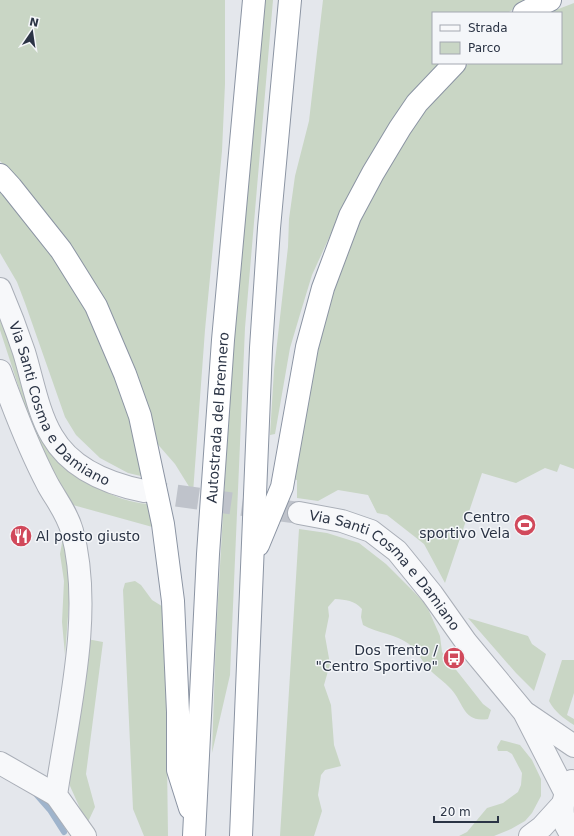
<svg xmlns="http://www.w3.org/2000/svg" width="574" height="836" font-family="'DejaVu Sans',sans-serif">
	<rect width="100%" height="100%" fill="#e4e7ec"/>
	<!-- green -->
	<path fill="#c9d6c5" d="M 0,0 L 225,0 L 225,84 L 222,151 L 205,330 L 193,493 L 175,464 L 154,440 L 17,178 L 0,161 Z
		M 264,0 L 273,0 L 245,328 L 230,675 L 212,753 L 216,635 L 231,376 Z
		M 323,0 L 529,0 L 507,13 L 433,13 L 433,63 L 442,63 L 339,216 L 312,275 L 301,311 L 290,348 L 275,434 L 270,435 L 274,370 L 288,247 L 289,219 L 295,176 L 309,121 Z
		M 574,3 L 574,469 L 560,464 L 557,472 L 545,468 L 516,483 L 482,473 L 445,583 L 424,544 L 387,515 L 377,513 L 368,495 L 338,490 L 318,501 L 297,498 L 297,480 L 291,479 L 299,421 L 345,242 L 411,122 L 469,63 L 561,63 L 561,13 L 548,13 Z
		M 0,190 C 19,212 40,234 56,258 C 102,324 126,401 145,477 L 128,473 L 100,458 L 76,435 L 65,417 L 25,303 L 17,282 L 0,253 Z
		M 0,317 L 80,476 C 102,491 123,503 151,504 L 156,528 L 73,505 L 64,494 L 34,434 L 0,330 Z
		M 299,529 L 327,533 L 359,543 L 386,564 L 423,601 L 429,611 L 440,636 L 442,652 L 483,704 L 491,710 L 488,719 C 463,723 464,703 451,689 C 444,681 435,676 428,668 C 422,661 417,650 409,644 C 396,634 377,633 363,625 L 361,617 L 362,609 C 354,600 346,600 335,599 L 328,607 L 329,616 L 325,636 L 330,664 L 324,685 L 331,705 L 334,745 L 341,766 L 325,770 L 321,775 L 318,795 L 322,811 L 314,836 L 280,836 Z
		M 64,532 L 71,577 L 65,655 L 62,622 L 64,581 L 60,554 Z
		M 135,581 L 141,585 L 152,600 L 165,608 L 168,836 L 144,836 L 133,809 L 123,590 L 125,583 Z
		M 468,618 L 528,636 L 532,644 L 546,654 L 534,691 L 516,673 Z
		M 87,639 L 103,642 L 86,774 L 95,807 L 87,824 L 70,786 L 69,767 Z
		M 562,660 L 574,660 L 574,693 L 567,715 L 574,719 L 574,725 C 563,718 555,712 549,701 Z
		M 501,740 L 520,745 L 532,760 L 541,779 L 541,796 L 532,813 L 525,821 L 511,829 L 494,836 L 459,836 L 467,832 L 487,808 L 503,803 L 518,792 L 521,785 L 522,773 L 512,754 L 507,751 L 498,751 L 497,747 Z"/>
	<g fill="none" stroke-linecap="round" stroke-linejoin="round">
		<!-- stream -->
		<path stroke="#9fb4cc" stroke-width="6" d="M 36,794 L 50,810 L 64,832"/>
		<!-- street-tunnel -->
		<path stroke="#bfc3cb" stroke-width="22" stroke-dasharray="22 11" stroke-linecap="butt" d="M 144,491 L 299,513"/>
		<!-- street casing -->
		<g stroke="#a9aeb7" stroke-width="24">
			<g id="street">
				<path id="s1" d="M 0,289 C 9,310 17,331 24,352 C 32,378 38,413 52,436 C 71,469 109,484 144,491"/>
				<path d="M 0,371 C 14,410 29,449 48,485 C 57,501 67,513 72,531 C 94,612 68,713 56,795 L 85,836"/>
				<path id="s2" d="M 299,513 L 342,521 L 371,531 L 397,551 L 432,594 L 466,642 L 524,712 L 565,792"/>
				<path d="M 527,714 L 574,746"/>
				<path d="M 0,763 L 56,795"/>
				<path d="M 572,781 C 561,799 558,819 573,836"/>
				<path d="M 530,836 L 542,827 L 562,805"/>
			</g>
		</g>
		<!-- highway casing -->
		<g stroke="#8b94a3" stroke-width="24">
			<g id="highway">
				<path d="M 524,13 L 550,0"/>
				<path d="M 0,175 L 11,187 L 61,250 L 96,306 L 125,374 L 140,416 L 163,524 L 173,601 L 178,712 L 178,770 L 190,808"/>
				<path d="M 258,545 L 282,487 L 307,347 L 323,288 L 350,216 L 373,173 L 400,128 L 417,103 L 455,63"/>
				<path id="s3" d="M 194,836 L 208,554 L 223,340 L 254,0"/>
				<path d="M 241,836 L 261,348 L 269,228 L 290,0"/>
			</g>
		</g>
		<!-- street -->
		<use href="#street" stroke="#f7f8fa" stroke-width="22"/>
		<!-- highway -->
		<use href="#highway" stroke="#fff" stroke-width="22"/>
	</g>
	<!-- icons -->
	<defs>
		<g id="stadium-disc" transform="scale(1.15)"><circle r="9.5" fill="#d1495b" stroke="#f4f6f9"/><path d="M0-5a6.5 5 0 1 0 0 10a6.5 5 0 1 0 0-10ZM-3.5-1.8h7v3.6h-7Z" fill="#fff"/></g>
		<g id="restaurant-disc" transform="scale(1.15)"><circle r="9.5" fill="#d1495b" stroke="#f4f6f9"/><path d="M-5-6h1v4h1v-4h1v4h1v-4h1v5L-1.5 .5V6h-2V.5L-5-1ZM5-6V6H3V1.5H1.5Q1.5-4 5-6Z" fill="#fff"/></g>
		<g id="bus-disc" transform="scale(1.15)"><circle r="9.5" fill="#d1495b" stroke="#f4f6f9"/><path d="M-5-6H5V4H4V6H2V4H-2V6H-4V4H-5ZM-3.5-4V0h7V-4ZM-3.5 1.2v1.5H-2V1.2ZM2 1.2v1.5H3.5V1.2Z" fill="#fff"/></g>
	</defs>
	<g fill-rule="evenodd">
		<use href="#stadium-disc" x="525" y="525"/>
		<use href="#restaurant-disc" x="21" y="536"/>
		<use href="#bus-disc" x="454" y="658"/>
	</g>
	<g text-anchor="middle" stroke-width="3" stroke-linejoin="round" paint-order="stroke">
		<!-- street labels -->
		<g font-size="14" fill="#2b3445" stroke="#f4f6f9">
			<text dy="5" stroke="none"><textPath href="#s1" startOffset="133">Via Santi Cosma e Damiano</textPath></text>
			<text dy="5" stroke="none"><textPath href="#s3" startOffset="419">Autostrada del Brennero</textPath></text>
			<text dy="5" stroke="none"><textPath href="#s2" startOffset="108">Via Santi Cosma e Damiano</textPath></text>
		</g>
		<!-- poi labels -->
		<g font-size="14" fill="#2b3445" stroke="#f4f6f9" text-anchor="end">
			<text x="510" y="522">Centro<tspan x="510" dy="16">sportivo Vela</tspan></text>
			<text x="36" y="541" text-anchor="start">Al posto giusto</text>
			<text x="438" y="655">Dos Trento /<tspan x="438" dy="16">"Centro Sportivo"</tspan></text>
		</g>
	</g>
	<!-- legend -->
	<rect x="432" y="12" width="130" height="52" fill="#f4f6f9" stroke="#a4a8b1"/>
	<rect x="440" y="25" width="20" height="6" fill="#f7f8fa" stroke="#a4a8b1"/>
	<text x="468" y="32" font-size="12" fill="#2b3445">Strada</text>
	<rect x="440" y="42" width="20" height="12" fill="#c9d6c5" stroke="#a4a8b1"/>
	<text x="468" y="52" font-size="12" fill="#2b3445">Parco</text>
	<!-- north arrow -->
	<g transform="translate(32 32) rotate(13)" stroke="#f4f6f9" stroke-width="3" paint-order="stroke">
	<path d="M0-3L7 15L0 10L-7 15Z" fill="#2b3445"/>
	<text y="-6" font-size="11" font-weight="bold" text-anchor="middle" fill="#2b3445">N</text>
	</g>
	<!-- scale -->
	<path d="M434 816v6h64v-6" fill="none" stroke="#2b3445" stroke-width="2"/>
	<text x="440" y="816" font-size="12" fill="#2b3445" stroke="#f4f6f9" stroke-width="3" paint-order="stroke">20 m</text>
</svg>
